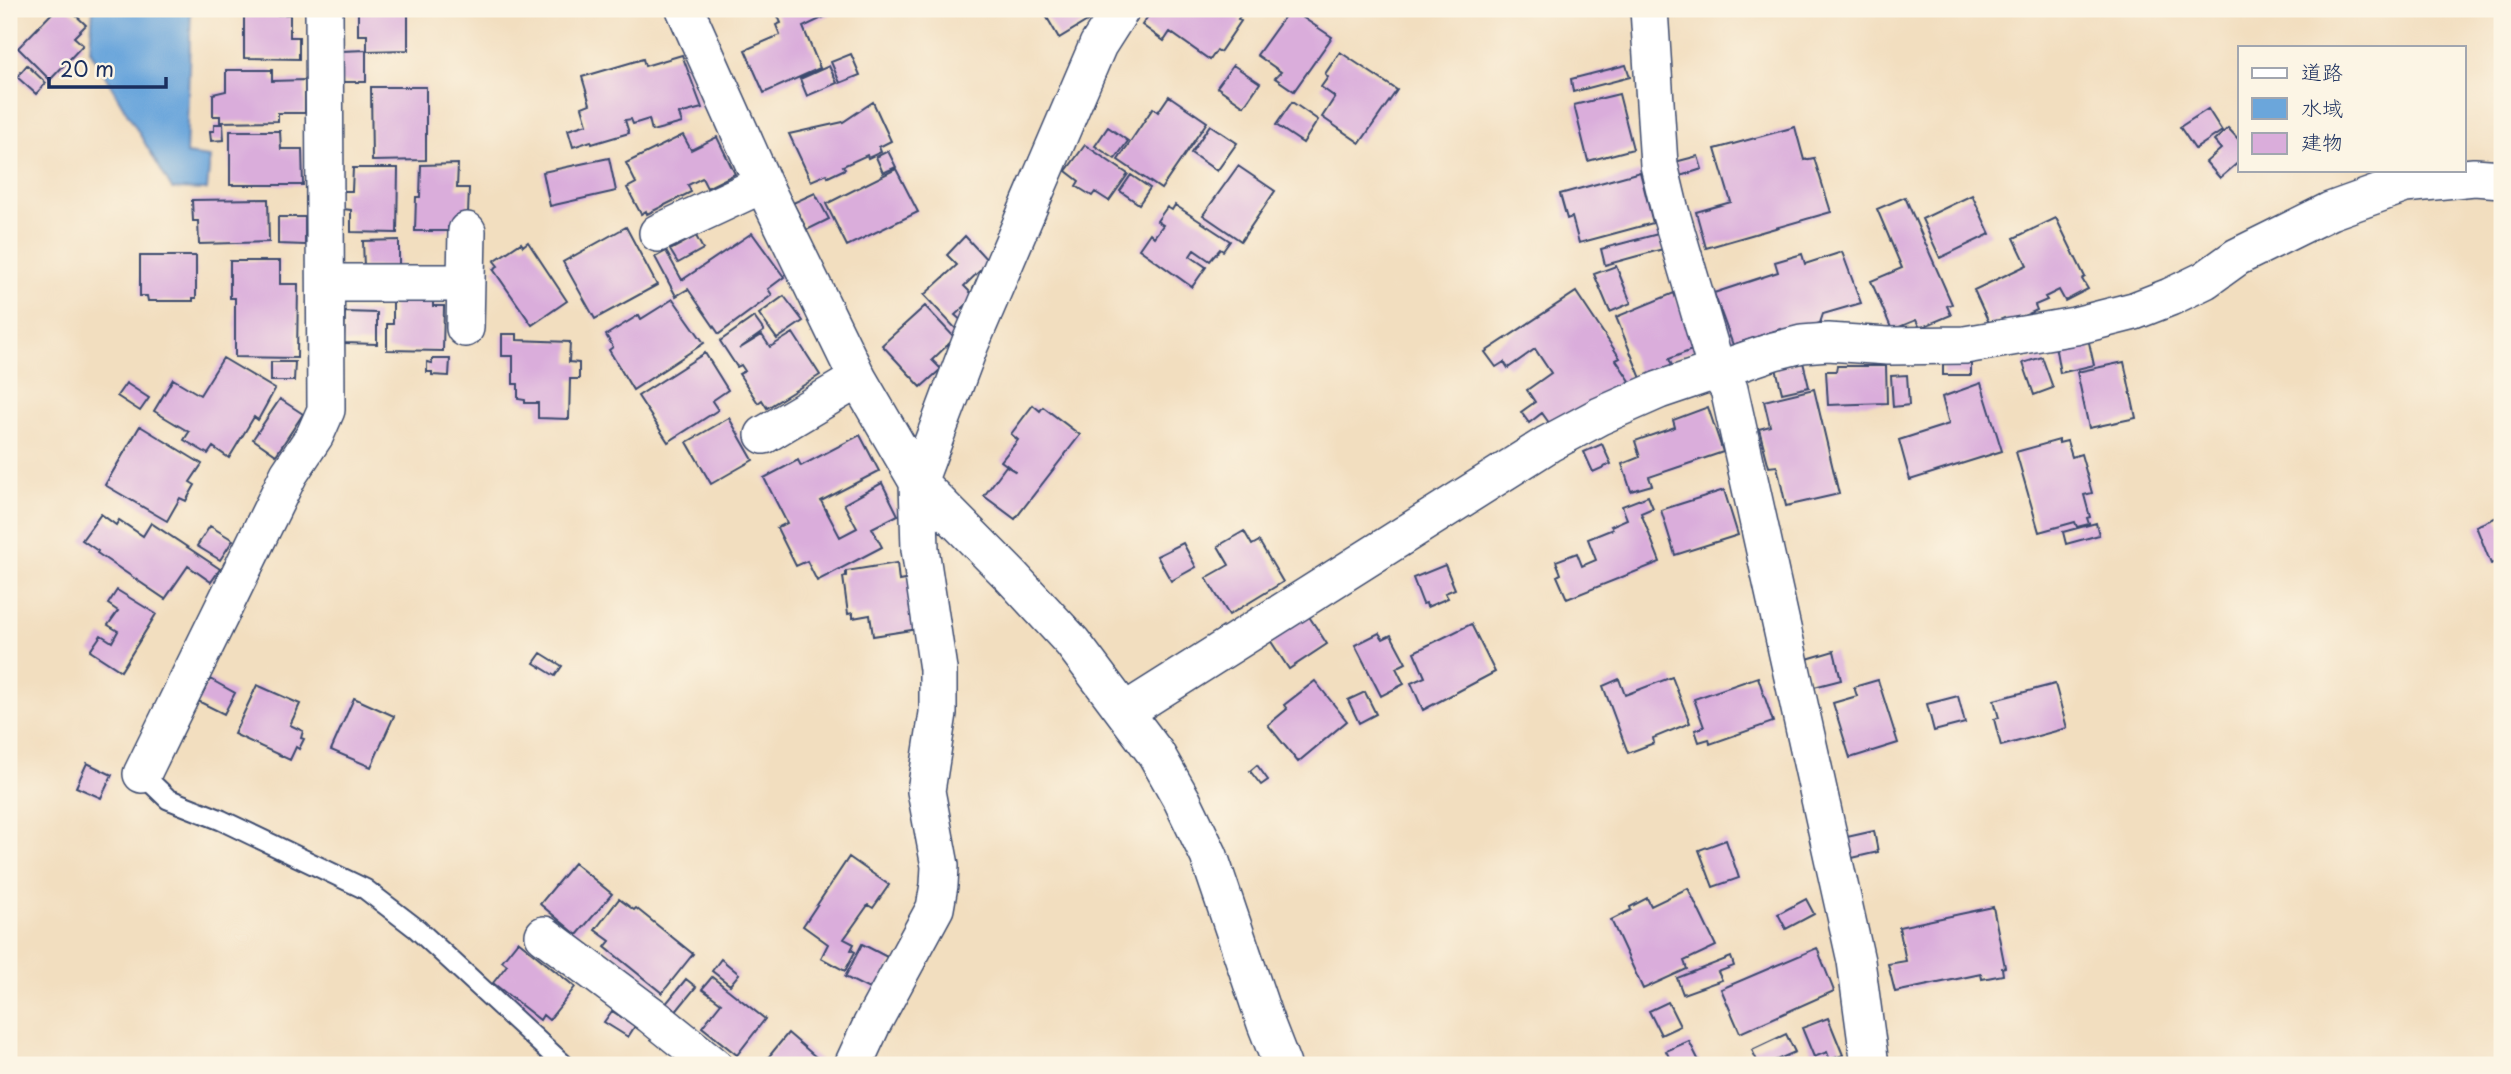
<svg xmlns="http://www.w3.org/2000/svg" width="2511" height="1074" font-family="'Playpen Sans','Klee One',sans-serif">
	<rect width="100%" height="100%" fill="#fcf5e5"/>
	<filter id="ink" filterUnits="userSpaceOnUse"><feTurbulence type="fractalNoise" baseFrequency=".0143" numOctaves="2"/><feDisplacementMap in="SourceGraphic" scale="14" xChannelSelector="R" yChannelSelector="G"/><feConvolveMatrix kernelMatrix="1 2 1 2 8 2 1 2 1" color-interpolation-filters="sRGB"/></filter>
	<filter id="wash" filterUnits="userSpaceOnUse"><feTurbulence type="fractalNoise" baseFrequency=".00686" numOctaves="4" result="noise"/><feDisplacementMap in="SourceGraphic" scale="28" xChannelSelector="R" yChannelSelector="G"/><feGaussianBlur stdDeviation="1.57" result="paint"/><feColorMatrix in="noise" values="0 0 0 0 0 0 0 0 0 0 0 0 0 0 0 0 0 1.4 0 .05"/><feComposite in="paint" operator="in"/></filter>
	<g filter="url(#wash)">
		<rect width="100%" height="100%" fill="#f2debf"/>
		<!-- water -->
		<path fill="#6ba6db" stroke="#436a9c" stroke-width="2" d="M 93,9 L 191,9 L 186,154 L 210,157 L 207,190 L 172,189 L 90,50 Z"/>
		<g id="blocks">
			<!-- building -->
			<path fill="#daaddb" d="M 56,9 L 69,9 L 86,25 L 74,37 L 83,45 L 50,80 L 18,48 Z
				M 244,9 L 270,9 L 270,15 L 290,14 L 290,37 L 299,37 L 299,59 L 244,58 Z
				M 358,9 L 408,9 L 408,50 L 367,51 L 367,35 L 358,35 Z
				M 775,9 L 832,9 L 833,13 L 803,27 L 820,68 L 764,93 L 745,50 L 780,35 L 776,25 L 781,23 Z
				M 1042,9 L 1107,9 L 1059,38 Z
				M 1153,9 L 1168,9 L 1178,16 L 1183,9 L 1245,9 L 1238,19 L 1241,21 L 1220,52 L 1217,50 L 1210,60 L 1170,32 L 1164,41 L 1142,25 Z
				M 1290,9 L 1332,37 L 1294,91 L 1275,78 L 1281,72 L 1257,55 Z
				M 366,50 L 366,82 L 341,82 L 341,51 Z
				M 1340,52 L 1397,90 L 1360,143 L 1322,117 L 1335,97 L 1321,87 L 1328,77 L 1325,74 Z
				M 851,54 L 860,75 L 840,83 L 831,62 Z
				M 682,55 L 702,108 L 679,114 L 682,123 L 652,131 L 649,119 L 633,124 L 631,119 L 625,120 L 629,133 L 592,144 L 591,141 L 573,147 L 568,130 L 587,124 L 582,107 L 590,104 L 582,77 L 643,59 L 645,66 Z
				M 27,65 L 46,83 L 36,94 L 17,77 Z
				M 1233,65 L 1260,83 L 1244,106 L 1217,87 Z
				M 1626,65 L 1630,77 L 1573,92 L 1571,79 Z
				M 829,66 L 837,83 L 807,96 L 800,79 Z
				M 226,70 L 272,70 L 272,81 L 305,80 L 305,113 L 278,113 L 278,121 L 220,122 L 220,116 L 213,116 L 213,94 L 226,91 Z
				M 371,87 L 426,87 L 426,160 L 372,161 Z
				M 1619,94 L 1633,149 L 1588,161 L 1574,105 Z
				M 1169,96 L 1207,122 L 1161,189 L 1118,160 L 1153,108 L 1158,112 Z
				M 873,102 L 891,141 L 879,147 L 881,152 L 868,158 L 867,155 L 843,166 L 845,169 L 828,177 L 827,174 L 811,181 L 789,134 L 843,122 Z
				M 1292,102 L 1318,120 L 1303,143 L 1276,125 Z
				M 2208,109 L 2222,131 L 2195,149 L 2180,127 Z
				M 214,124 L 223,124 L 224,140 L 211,141 L 210,131 L 214,131 Z
				M 1210,125 L 1237,143 L 1217,171 L 1191,153 Z
				M 1108,127 L 1128,141 L 1115,159 L 1095,146 Z
				M 1795,127 L 1804,160 L 1814,158 L 1831,212 L 1706,248 L 1696,212 L 1731,202 L 1715,149 Z
				M 2228,128 L 2240,141 L 2240,161 L 2220,178 L 2206,162 L 2221,149 L 2214,141 Z
				M 230,131 L 280,131 L 281,149 L 302,149 L 303,185 L 230,185 Z
				M 683,135 L 691,150 L 717,137 L 735,174 L 707,188 L 702,178 L 688,185 L 691,192 L 647,214 L 646,211 L 641,214 L 627,188 L 636,183 L 626,163 Z
				M 1085,145 L 1128,174 L 1109,201 L 1095,192 L 1092,196 L 1076,186 L 1079,181 L 1066,171 Z
				M 888,151 L 896,167 L 883,173 L 876,157 Z
				M 1698,156 L 1702,169 L 1680,176 L 1675,162 Z
				M 609,158 L 616,191 L 550,206 L 543,172 Z
				M 458,164 L 457,188 L 469,188 L 468,214 L 460,214 L 459,227 L 448,227 L 448,231 L 415,231 L 416,197 L 420,197 L 421,165 Z
				M 1238,166 L 1275,191 L 1241,241 L 1203,215 Z
				M 353,168 L 398,168 L 397,233 L 351,232 L 351,210 L 343,209 L 343,191 L 352,191 Z
				M 896,169 L 918,212 L 847,246 L 826,204 Z
				M 1640,172 L 1653,223 L 1579,243 L 1572,217 L 1567,219 L 1560,194 Z
				M 1131,175 L 1150,188 L 1139,204 L 1120,191 Z
				M 815,193 L 829,219 L 807,230 L 793,203 Z
				M 1972,195 L 1990,234 L 1940,258 L 1922,219 Z
				M 1905,197 L 1952,304 L 1947,306 L 1951,315 L 1920,328 L 1916,320 L 1892,330 L 1871,281 L 1902,268 L 1877,209 Z
				M 268,199 L 269,242 L 199,244 L 198,221 L 193,221 L 192,200 Z
				M 1175,205 L 1230,241 L 1223,251 L 1220,249 L 1210,261 L 1194,250 L 1190,256 L 1206,267 L 1192,287 L 1139,249 L 1150,233 L 1154,237 L 1163,225 L 1157,221 L 1167,207 L 1172,210 Z
				M 278,217 L 305,217 L 305,245 L 278,244 Z
				M 2056,218 L 2085,277 L 2082,279 L 2088,289 L 2065,301 L 2059,290 L 2045,297 L 2047,300 L 2035,305 L 2037,310 L 2007,324 L 2004,318 L 1990,325 L 1974,290 L 2027,265 L 2014,238 Z
				M 626,227 L 657,285 L 595,319 L 563,262 Z
				M 752,233 L 784,277 L 768,289 L 772,295 L 719,334 L 688,289 L 676,296 L 655,257 L 666,251 L 682,280 Z
				M 1658,234 L 1663,249 L 1605,265 L 1601,249 Z
				M 696,236 L 703,249 L 678,263 L 670,250 Z
				M 965,236 L 989,262 L 964,286 L 975,297 L 955,315 L 964,323 L 956,329 L 924,295 L 957,265 L 947,255 Z
				M 399,240 L 399,266 L 364,267 L 363,241 Z
				M 528,242 L 567,301 L 532,325 L 493,269 L 498,266 L 494,261 L 521,243 L 523,246 Z
				M 1842,252 L 1861,303 L 1823,314 L 1820,323 L 1782,335 L 1780,329 L 1733,345 L 1714,293 L 1778,272 L 1775,262 L 1802,254 L 1805,264 Z
				M 140,256 L 196,256 L 196,298 L 193,298 L 193,301 L 148,301 L 147,296 L 140,296 Z
				M 230,261 L 280,261 L 280,284 L 298,284 L 297,358 L 235,357 L 235,298 L 230,298 Z
				M 1616,266 L 1631,303 L 1610,312 L 1594,274 Z
				M 1576,292 L 1620,358 L 1616,360 L 1630,381 L 1552,427 L 1542,413 L 1529,423 L 1521,412 L 1535,402 L 1527,390 L 1551,373 L 1535,349 L 1508,368 L 1504,362 L 1496,367 L 1485,352 Z
				M 1674,293 L 1697,348 L 1669,359 L 1673,368 L 1642,381 L 1616,317 Z
				M 784,296 L 803,321 L 777,339 L 759,314 Z
				M 393,298 L 433,302 L 433,306 L 444,306 L 443,351 L 387,350 L 387,324 L 393,324 Z
				M 673,299 L 704,343 L 633,390 L 609,350 L 613,347 L 606,335 L 639,315 L 641,319 Z
				M 925,306 L 955,338 L 932,360 L 941,369 L 921,387 L 882,345 Z
				M 345,312 L 377,313 L 377,344 L 344,343 Z
				M 754,317 L 764,331 L 739,349 L 762,335 L 770,347 L 793,333 L 820,375 L 767,408 L 762,400 L 758,403 L 739,374 L 745,371 L 741,365 L 737,367 L 720,341 Z
				M 502,334 L 517,334 L 517,340 L 570,342 L 569,362 L 579,363 L 579,379 L 570,379 L 569,419 L 538,418 L 538,403 L 525,403 L 525,400 L 518,399 L 518,384 L 513,384 L 513,356 L 502,356 Z
				M 2088,338 L 2094,365 L 2060,373 L 2055,345 Z
				M 705,353 L 728,390 L 712,401 L 718,410 L 668,442 L 638,396 Z
				M 2042,357 L 2053,388 L 2034,395 L 2023,363 Z
				M 223,358 L 275,389 L 258,420 L 254,417 L 229,458 L 213,447 L 208,454 L 184,440 L 189,432 L 154,411 L 173,379 L 200,395 Z
				M 1971,358 L 1971,375 L 1943,375 L 1943,359 Z
				M 432,359 L 450,359 L 449,376 L 432,375 L 432,372 L 427,372 L 427,362 L 432,363 Z
				M 271,362 L 295,362 L 294,381 L 271,381 Z
				M 1803,362 L 1809,387 L 1782,393 L 1776,368 Z
				M 2124,362 L 2136,418 L 2089,428 L 2077,372 Z
				M 1837,366 L 1886,366 L 1887,403 L 1828,405 L 1826,371 L 1836,371 Z
				M 1907,375 L 1909,405 L 1893,407 L 1891,376 Z
				M 126,383 L 149,398 L 140,411 L 117,396 Z
				M 1981,383 L 2002,451 L 1910,480 L 1899,440 L 1949,424 L 1942,397 Z
				M 1814,389 L 1839,494 L 1786,506 L 1777,466 L 1769,467 L 1759,429 L 1770,426 L 1764,401 Z
				M 280,399 L 303,414 L 276,455 L 253,439 Z
				M 1033,405 L 1040,411 L 1043,407 L 1080,435 L 1015,519 L 984,496 L 1006,466 L 1016,472 L 1001,461 L 1018,440 L 1011,434 Z
				M 1708,407 L 1723,452 L 1649,477 L 1652,485 L 1631,491 L 1622,464 L 1640,457 L 1635,441 L 1675,427 L 1673,420 Z
				M 729,418 L 753,460 L 711,484 L 687,442 Z
				M 140,426 L 202,464 L 190,482 L 195,485 L 186,501 L 180,498 L 167,521 L 105,485 Z
				M 860,435 L 879,471 L 821,501 L 840,537 L 857,528 L 844,504 L 882,483 L 898,515 L 872,528 L 882,547 L 817,581 L 807,561 L 796,566 L 777,528 L 787,523 L 764,478 L 798,460 L 801,466 Z
				M 2059,440 L 2059,443 L 2067,441 L 2072,457 L 2081,454 L 2092,493 L 2084,495 L 2090,517 L 2087,518 L 2089,524 L 2077,527 L 2075,522 L 2039,532 L 2016,452 Z
				M 1602,444 L 1611,464 L 1593,472 L 1584,452 Z
				M 1724,490 L 1738,535 L 1675,555 L 1661,510 Z
				M 1648,496 L 1653,508 L 1641,513 L 1660,562 L 1567,599 L 1557,576 L 1561,574 L 1556,561 L 1577,553 L 1582,566 L 1596,560 L 1588,539 L 1613,529 L 1611,526 L 1627,519 L 1622,506 Z
				M 101,514 L 116,525 L 119,520 L 143,536 L 151,523 L 220,569 L 211,582 L 188,566 L 165,599 L 97,553 L 98,551 L 82,540 Z
				M 2497,517 L 2502,528 L 2502,559 L 2491,564 L 2476,526 Z
				M 2096,523 L 2099,535 L 2066,544 L 2063,532 Z
				M 210,526 L 233,540 L 220,560 L 197,546 Z
				M 1244,531 L 1252,545 L 1259,541 L 1283,582 L 1229,615 L 1206,578 L 1229,565 L 1218,546 Z
				M 1183,543 L 1196,567 L 1171,581 L 1157,556 Z
				M 897,563 L 899,581 L 910,579 L 918,629 L 873,636 L 870,615 L 853,618 L 853,613 L 848,614 L 843,577 L 846,576 L 846,571 Z
				M 1445,565 L 1455,589 L 1445,593 L 1448,598 L 1427,607 L 1426,603 L 1423,604 L 1413,578 Z
				M 117,590 L 156,614 L 121,671 L 90,651 L 101,635 L 112,642 L 118,631 L 108,625 L 118,611 L 108,604 Z
				M 1308,615 L 1327,644 L 1289,669 L 1270,640 Z
				M 1471,624 L 1495,672 L 1423,710 L 1411,683 L 1425,677 L 1414,652 Z
				M 1379,633 L 1383,639 L 1391,635 L 1406,663 L 1396,668 L 1404,684 L 1381,696 L 1355,645 Z
				M 1834,651 L 1841,680 L 1814,687 L 1807,659 Z
				M 541,653 L 562,666 L 555,676 L 534,663 Z
				M 1672,677 L 1690,723 L 1653,738 L 1654,743 L 1628,753 L 1603,686 L 1619,679 L 1625,695 Z
				M 1758,677 L 1773,722 L 1710,744 L 1709,739 L 1699,742 L 1695,730 L 1704,727 L 1694,699 Z
				M 210,679 L 235,693 L 224,714 L 198,701 Z
				M 1878,680 L 1898,743 L 1850,758 L 1833,703 L 1857,696 L 1854,687 Z
				M 1315,681 L 1347,721 L 1298,762 L 1268,725 L 1287,709 L 1284,705 Z
				M 2055,684 L 2067,728 L 2001,746 L 1994,719 L 1999,718 L 1994,700 Z
				M 257,685 L 300,704 L 290,725 L 303,731 L 301,738 L 304,739 L 299,749 L 296,747 L 290,760 L 234,734 Z
				M 1365,692 L 1376,714 L 1359,723 L 1348,700 Z
				M 1958,696 L 1965,723 L 1934,731 L 1927,704 Z
				M 354,698 L 394,716 L 371,767 L 331,750 Z
				M 87,763 L 112,775 L 101,798 L 76,787 Z
				M 1257,765 L 1268,780 L 1261,785 L 1250,771 Z
				M 1874,831 L 1878,852 L 1852,858 L 1847,837 Z
				M 1726,840 L 1739,878 L 1713,887 L 1699,850 Z
				M 849,857 L 889,885 L 873,908 L 868,905 L 844,939 L 854,944 L 851,950 L 855,952 L 845,971 L 821,958 L 828,944 L 803,926 Z
				M 574,863 L 612,894 L 577,935 L 540,904 Z
				M 1688,888 L 1716,946 L 1684,961 L 1687,969 L 1643,989 L 1611,920 L 1631,910 L 1630,907 L 1647,898 L 1651,906 Z
				M 619,899 L 634,910 L 636,908 L 693,954 L 662,993 L 605,947 L 610,941 L 595,930 Z
				M 1806,899 L 1814,914 L 1786,929 L 1778,914 Z
				M 1993,907 L 2005,967 L 2002,968 L 2003,975 L 1982,979 L 1981,974 L 1895,992 L 1888,964 L 1906,961 L 1899,927 Z
				M 518,941 L 575,987 L 549,1020 L 543,1015 L 540,1020 L 493,983 L 507,965 L 502,961 Z
				M 862,944 L 893,960 L 877,993 L 845,977 Z
				M 1817,948 L 1834,991 L 1740,1033 L 1721,989 Z
				M 1731,957 L 1734,966 L 1718,972 L 1722,980 L 1683,994 L 1677,978 Z
				M 721,959 L 739,974 L 730,985 L 712,971 Z
				M 712,977 L 765,1019 L 737,1055 L 702,1027 L 721,1003 L 702,989 Z
				M 686,979 L 696,987 L 674,1014 L 664,1006 Z
				M 1668,1002 L 1680,1026 L 1661,1035 L 1649,1011 Z
				M 612,1011 L 635,1026 L 628,1037 L 604,1022 Z
				M 1828,1018 L 1843,1055 L 1830,1060 L 1827,1052 L 1814,1057 L 1802,1028 Z
				M 788,1033 L 824,1064 L 823,1065 L 762,1065 Z
				M 1786,1034 L 1795,1052 L 1765,1065 L 1759,1065 L 1752,1050 Z
				M 1689,1041 L 1700,1063 L 1695,1065 L 1673,1065 L 1666,1051 Z"/>
		</g>
	</g>
	<g filter="url(#ink)">
		<use href="#blocks" fill-opacity="0" stroke="#3b496d" stroke-width="2"/>
		<g fill="none" stroke-linecap="round" stroke-linejoin="round">
			<!-- lane casing -->
			<g stroke="#3b496d" stroke-width="23">
				<path id="lane" d="M 142,774 L 168,799 L 221,820 L 365,889 L 417,929 L 564,1065"/>
			</g>
			<!-- street casing -->
			<g stroke="#3b496d" stroke-width="40">
				<path id="street" d="M 685,9 L 763,184 L 858,379 L 918,482 L 1011,576 L 1072,642 L 1156,754 L 1182,800 L 1209,856 L 1266,1024 L 1282,1065
					M 1649,9 L 1659,165 L 1670,211 L 1717,371 L 1729,389 L 1856,961 L 1870,1065
					M 658,233 L 763,184
					M 326,283 L 466,283
					M 465,328 L 467,231
					M 764,435 L 858,379
					M 1126,711 L 1548,444 L 1600,416 L 1659,390 L 1774,351 L 1802,344 L 1828,342 L 1888,346 L 1965,345 L 2075,326 L 2134,311 L 2170,297 L 2205,280 L 2237,257 L 2330,211 L 2405,184 L 2474,177 L 2502,179
					M 142,774 L 289,474 L 315,435 L 326,410 L 324,9
					M 544,935 L 651,1015 L 713,1065
					M 853,1065 L 872,1024 L 935,908 L 939,885 L 940,866 L 926,791 L 938,713 L 938,669 L 920,549 L 918,482 L 970,344 L 1098,45 L 1121,9"/>
			</g>
			<!-- lane -->
			<use href="#lane" stroke="#fff" stroke-width="19"/>
			<!-- street -->
			<use href="#street" stroke="#fff" stroke-width="37"/>
		</g>
	</g>
	<!-- margin -->
	<rect width="2511" height="1074" fill="none" stroke="#fcf5e5" stroke-width="35"/>
	<!-- legend -->
	<rect x="2238" y="46" width="228" height="126" fill="#fcf5e5" stroke="#a2a6af" stroke-width="2"/>
	<rect x="2252" y="68" width="35" height="10" fill="#ffffff" stroke="#a2a6af" stroke-width="2"/>
	<text x="2301" y="80" font-size="21" fill="#1b2f5e">道路</text>
	<rect x="2252" y="98" width="35" height="21" fill="#6ba6db" stroke="#a2a6af" stroke-width="2"/>
	<text x="2301" y="116" font-size="21" fill="#1b2f5e">水域</text>
	<rect x="2252" y="133" width="35" height="21" fill="#daaddb" stroke="#a2a6af" stroke-width="2"/>
	<text x="2301" y="150" font-size="21" fill="#1b2f5e">建物</text>
	<!-- scale -->
	<path d="M49 77v10h117v-10" fill="none" stroke="#1b2f5e" stroke-width="3.5"/>
	<text x="60" y="77" font-size="21" fill="#1b2f5e" stroke="#fcf5e5" stroke-width="5" paint-order="stroke">20 m</text>
</svg>
